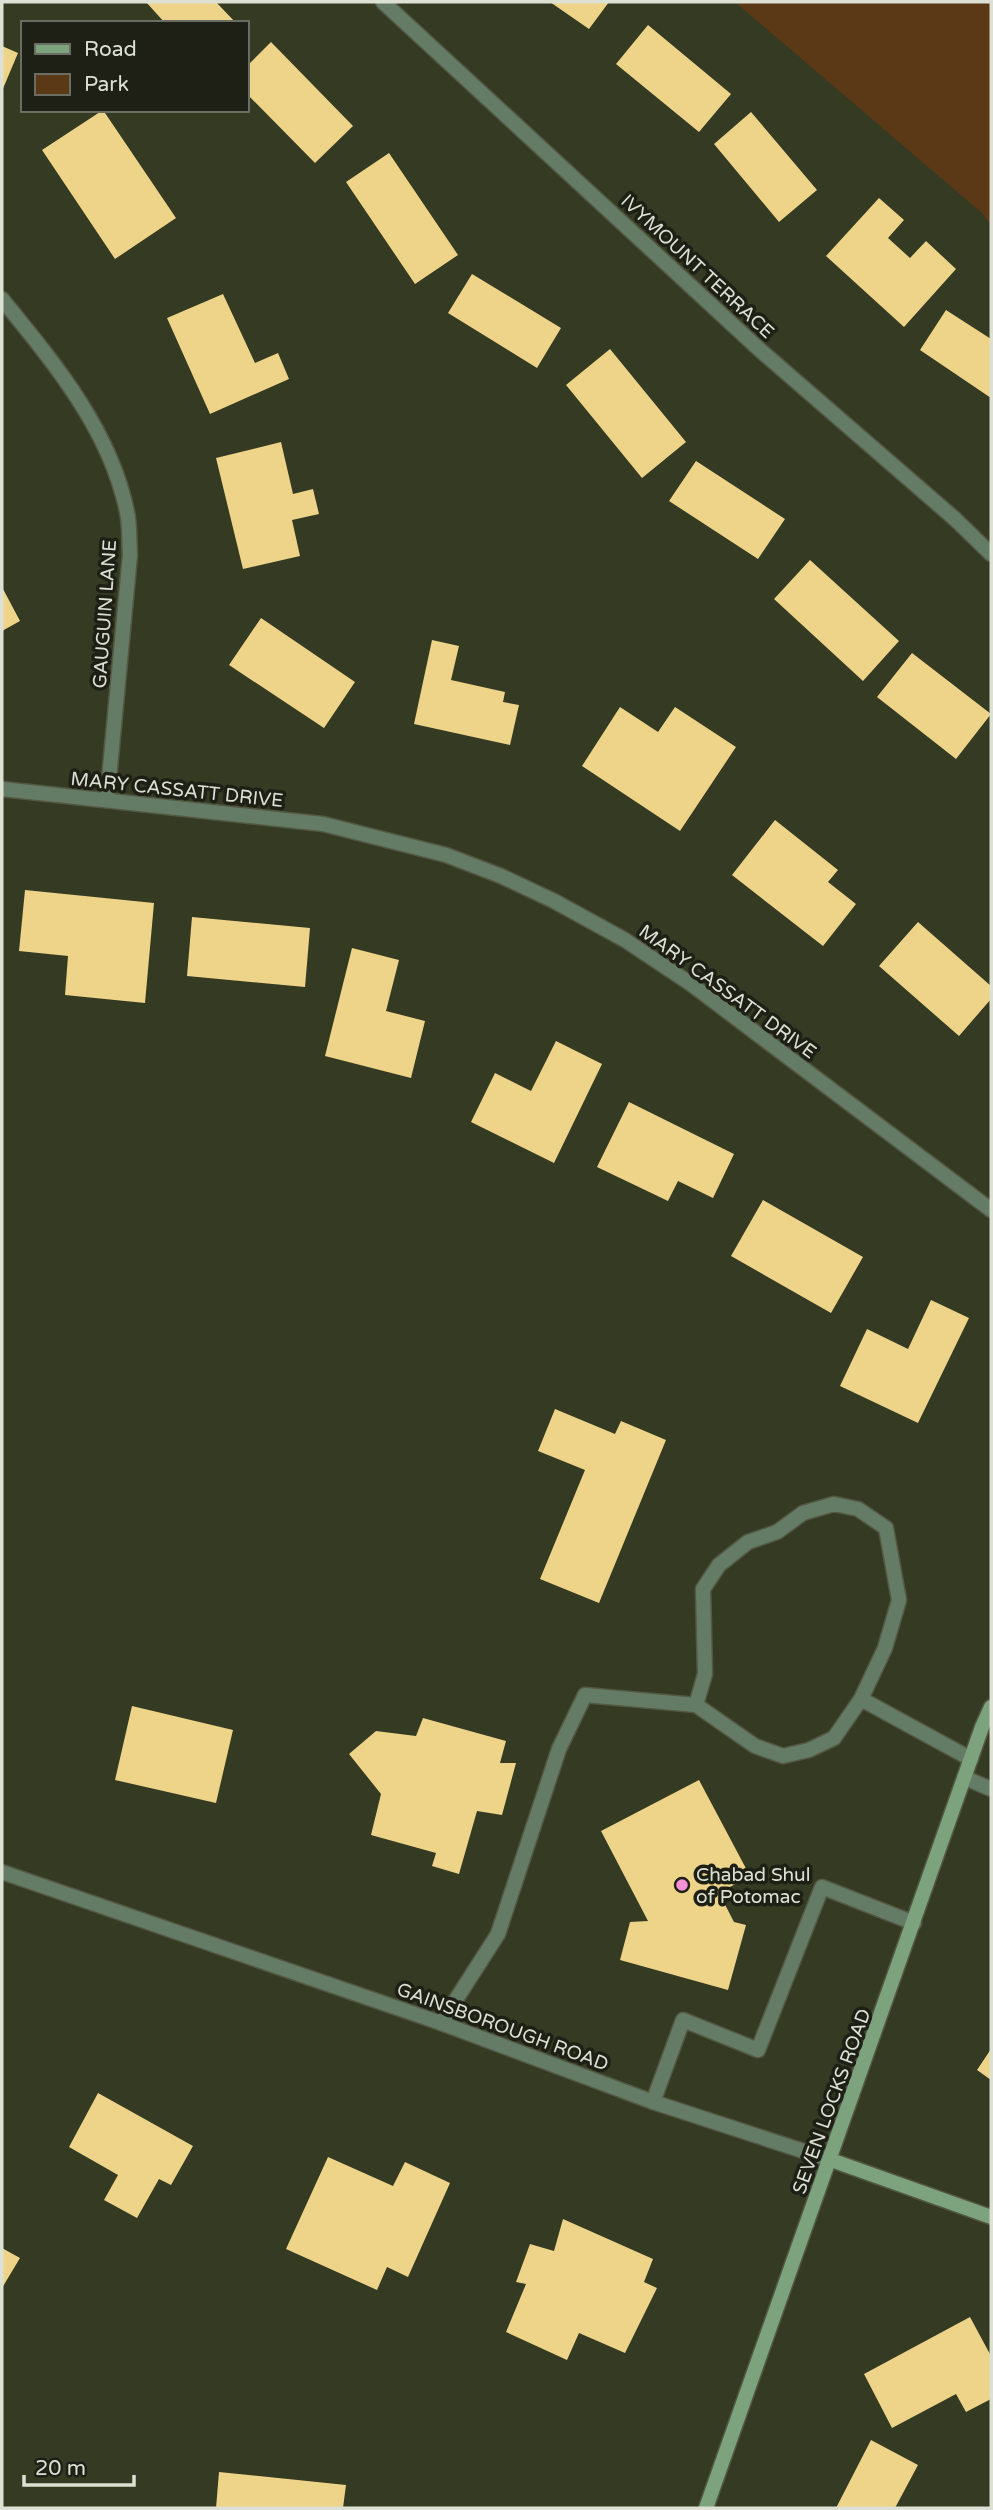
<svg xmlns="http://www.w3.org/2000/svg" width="993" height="2510" font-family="'Varela Round',sans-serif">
	<rect width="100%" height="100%" fill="#353a23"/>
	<!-- green -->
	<path fill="#5b3917" d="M 735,2 L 991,2 L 991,225 L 982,213 Z"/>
	<!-- building -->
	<path fill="#eed489" d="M 146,2 L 216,2 L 236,23 L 165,23 Z
		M 550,2 L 609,2 L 589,29 Z
		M 648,25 L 731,94 L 699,132 L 616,64 Z
		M 271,42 L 353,126 L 315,163 L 247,94 L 247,66 Z
		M 2,46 L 18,53 L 2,91 Z
		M 103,110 L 176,218 L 115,259 L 42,150 Z
		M 751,112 L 817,190 L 779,222 L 714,144 Z
		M 389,153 L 458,255 L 415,284 L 346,182 Z
		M 879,198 L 904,220 L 888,238 L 910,258 L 926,241 L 956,269 L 904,327 L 826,256 Z
		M 472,274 L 561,328 L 537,368 L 448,313 Z
		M 223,294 L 255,363 L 278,353 L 289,379 L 210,414 L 167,318 Z
		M 946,310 L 991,339 L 991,398 L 920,350 Z
		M 610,349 L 686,442 L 642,478 L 566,385 Z
		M 281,442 L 293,494 L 313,489 L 319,514 L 292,520 L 300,556 L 243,569 L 216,458 Z
		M 696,461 L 785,519 L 758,559 L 669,501 Z
		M 810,560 L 899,641 L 863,681 L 774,599 Z
		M 2,587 L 20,621 L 2,631 Z
		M 261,618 L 355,682 L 324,728 L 229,665 Z
		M 432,640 L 459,646 L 451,680 L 505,692 L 503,702 L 519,705 L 510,745 L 414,724 Z
		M 912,653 L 991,714 L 956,759 L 877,697 Z
		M 620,707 L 658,732 L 675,707 L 736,747 L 680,831 L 582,766 Z
		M 775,820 L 838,870 L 828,882 L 856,904 L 823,946 L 732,875 Z
		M 25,890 L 154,903 L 145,1003 L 65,995 L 68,956 L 19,951 Z
		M 192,917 L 310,928 L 305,987 L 187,976 Z
		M 918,922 L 991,986 L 991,999 L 959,1036 L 879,966 Z
		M 352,948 L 399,960 L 386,1011 L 425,1021 L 411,1078 L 325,1056 Z
		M 556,1041 L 602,1064 L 554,1163 L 471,1122 L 495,1073 L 531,1091 Z
		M 629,1102 L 734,1154 L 713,1198 L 678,1181 L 668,1201 L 597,1167 Z
		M 763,1200 L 863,1257 L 831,1313 L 731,1256 Z
		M 931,1300 L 969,1318 L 918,1423 L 840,1386 L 867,1329 L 908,1349 Z
		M 555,1409 L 615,1434 L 621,1421 L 666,1440 L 599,1603 L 540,1579 L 585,1470 L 538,1451 Z
		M 132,1706 L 233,1730 L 216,1803 L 115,1780 Z
		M 423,1718 L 506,1741 L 500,1763 L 516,1763 L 502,1815 L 477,1811 L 459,1874 L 432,1866 L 436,1853 L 371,1835 L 381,1794 L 349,1754 L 376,1731 L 416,1736 Z
		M 699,1780 L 750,1876 L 719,1893 L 734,1922 L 746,1925 L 728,1990 L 620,1960 L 630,1922 L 648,1921 L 601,1831 Z
		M 991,2049 L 991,2080 L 977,2070 Z
		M 98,2093 L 193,2146 L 171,2185 L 159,2179 L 137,2218 L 104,2200 L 118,2175 L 69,2147 Z
		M 328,2157 L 393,2186 L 405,2162 L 450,2183 L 408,2277 L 387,2267 L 377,2290 L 286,2249 Z
		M 563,2219 L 653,2259 L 644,2282 L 657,2288 L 625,2353 L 579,2333 L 567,2360 L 506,2332 L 526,2284 L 516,2282 L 530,2244 L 554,2251 Z
		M 2,2248 L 20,2258 L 2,2288 Z
		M 970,2317 L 991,2356 L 991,2399 L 966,2412 L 956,2394 L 892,2428 L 864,2374 Z
		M 871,2440 L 918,2465 L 895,2508 L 836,2508 Z
		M 219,2472 L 346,2485 L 343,2508 L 216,2508 Z"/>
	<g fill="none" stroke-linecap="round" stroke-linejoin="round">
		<!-- lane casing -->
		<g stroke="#535843" stroke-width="17">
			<path id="lane" d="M 696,1705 L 705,1674 L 703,1589 L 719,1565 L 748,1542 L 777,1532 L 803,1513 L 834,1504 L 858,1509 L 886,1528 L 899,1600 L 885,1648 L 861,1699
				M 965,1778 L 991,1789
				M 441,2023 L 498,1934 L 559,1749 L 585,1695 L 696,1705 L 755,1746 L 783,1756 L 809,1750 L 834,1738 L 861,1699 L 971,1759
				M 653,2102 L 683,2020 L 758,2050 L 822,1887 L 914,1923"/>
		</g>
		<!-- street casing -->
		<g stroke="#535843" stroke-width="17">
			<path id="street" d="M 383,2 L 760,350 L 955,519 L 991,554
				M 2,299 C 54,363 110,429 127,512 C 130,525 129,541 130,555 L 107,800
				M 2,789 L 323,824 L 446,855 L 501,876 L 554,901 L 625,940 L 691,984 L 991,1210
				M 2,1872 L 441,2023 L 653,2102 L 831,2160"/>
		</g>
		<!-- secondary casing -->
		<g stroke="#535843" stroke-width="17">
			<path id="secondary" d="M 831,2160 L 991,2217
				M 706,2508 L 982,1727 L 991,1707"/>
		</g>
		<!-- lane -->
		<use href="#lane" stroke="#647c65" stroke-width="14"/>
		<!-- street -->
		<use href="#street" stroke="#647c65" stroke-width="14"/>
		<!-- secondary -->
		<use href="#secondary" stroke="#7ca27e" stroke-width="14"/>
	</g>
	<!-- markers -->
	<circle fill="#f491d4" stroke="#1e2016" stroke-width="2.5" cx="682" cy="1885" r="7"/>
	<g text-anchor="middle" stroke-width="7" stroke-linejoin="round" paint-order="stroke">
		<!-- street labels -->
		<g font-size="19" fill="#dde1d3" stroke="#1e2016">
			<text transform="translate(698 266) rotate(43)" y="7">IVYMOUNT TERRACE</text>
			<text transform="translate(104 614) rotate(-86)" y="7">GAUGUIN LANE</text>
			<text transform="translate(177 789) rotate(6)" y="7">MARY CASSATT DRIVE</text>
			<text transform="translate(728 991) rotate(36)" y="7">MARY CASSATT DRIVE</text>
			<text transform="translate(503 2026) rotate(20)" y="7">GAINSBOROUGH ROAD</text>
			<text transform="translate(831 2101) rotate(-70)" y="7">SEVEN LOCKS ROAD</text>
		</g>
		<!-- poi labels -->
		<g font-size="19" fill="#dde1d3" stroke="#1e2016" text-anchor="start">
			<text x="696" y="1881">Chabad Shul<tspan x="696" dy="22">of Potomac</tspan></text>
		</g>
	</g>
	<!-- border -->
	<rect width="993" height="2510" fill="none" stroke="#dde1d3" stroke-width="7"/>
	<!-- legend -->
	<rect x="21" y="21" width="228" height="91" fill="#1e2016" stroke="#6a6d62" stroke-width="2"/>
	<rect x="35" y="44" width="35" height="10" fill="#7ca27e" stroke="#6a6d62" stroke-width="2"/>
	<text x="84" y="56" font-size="21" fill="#dde1d3">Road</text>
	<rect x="35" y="74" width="35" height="21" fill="#5b3917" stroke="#6a6d62" stroke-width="2"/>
	<text x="84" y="91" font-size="21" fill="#dde1d3">Park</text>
	<!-- scale -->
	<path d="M24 2475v10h110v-10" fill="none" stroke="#dde1d3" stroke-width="3.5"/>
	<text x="35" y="2475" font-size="21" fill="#dde1d3" stroke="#1e2016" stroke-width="5" paint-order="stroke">20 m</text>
</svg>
